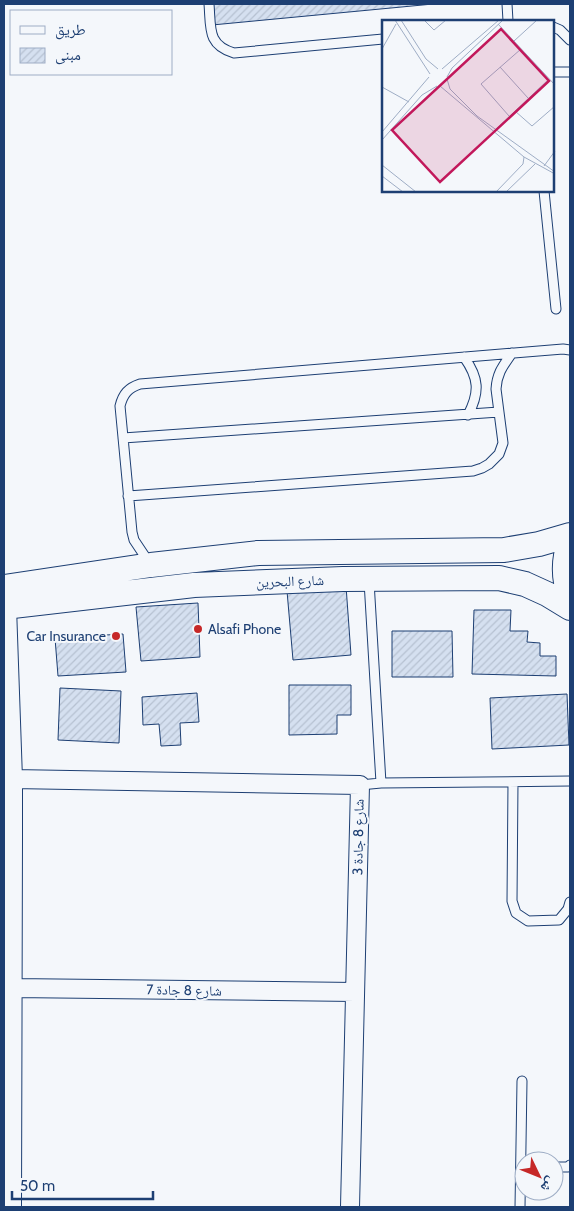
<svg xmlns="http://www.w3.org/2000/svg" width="574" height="1211" font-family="Cabin,'Noto Naskh Arabic',sans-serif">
	<defs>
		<pattern id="building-hatch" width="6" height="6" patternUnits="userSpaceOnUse" patternTransform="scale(1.25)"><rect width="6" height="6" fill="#d5e0f0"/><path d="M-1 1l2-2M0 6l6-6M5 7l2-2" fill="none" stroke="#b6c1d1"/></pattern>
	</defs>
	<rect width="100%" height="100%" fill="#f4f7fb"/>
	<!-- building -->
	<path fill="url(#building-hatch)" stroke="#1d3f73" d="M 210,4 L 433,4 L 212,25 Z
		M 346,586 L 351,655 L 293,660 L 287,591 Z
		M 198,603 L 200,657 L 141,661 L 136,607 Z
		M 474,610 L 511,610 L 510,631 L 528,631 L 527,642 L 540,643 L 540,656 L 556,656 L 556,676 L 472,674 Z
		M 392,631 L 452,631 L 453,677 L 392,677 Z
		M 123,634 L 126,672 L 58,676 L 55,638 Z
		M 289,685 L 351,685 L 351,715 L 337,715 L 337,734 L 289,735 Z
		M 60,688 L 121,691 L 119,743 L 58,740 Z
		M 197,693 L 199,722 L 180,723 L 181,745 L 161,746 L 159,724 L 143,725 L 142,697 Z
		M 567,694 L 569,745 L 492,749 L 490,698 Z"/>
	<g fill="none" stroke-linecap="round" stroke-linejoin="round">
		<!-- lane casing -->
		<g stroke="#1d3f73" stroke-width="11">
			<path id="lane" d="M 209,4 C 211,28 207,45 234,53 L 383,39
				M 507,4 L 508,21
				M 553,27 L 560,30 L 570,40
				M 553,72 L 570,72
				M 544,191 L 556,309
				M 464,357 C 479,378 480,392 468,415
				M 123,438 L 499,412
				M 128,496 L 473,471 L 482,468 L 489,464 L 499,454 L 503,443 L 496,389 C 497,373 503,366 512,353
				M 150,564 L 134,540 L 132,532 L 120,406 C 123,394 128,388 140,384 L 563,349 L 570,350
				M 369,581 L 381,783
				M 513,782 L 512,901 L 516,913 L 528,921 L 559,920 L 568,909 L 570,902
				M 360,785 L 381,783 L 570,781
				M 554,1167 L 568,1167 L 570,1165
				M 520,1207 L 522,1081"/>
		</g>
		<!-- street casing -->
		<g stroke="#1d3f73" stroke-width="20">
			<path id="street" d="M 7,607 L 13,779 L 13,837 L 12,1207
				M 13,779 L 360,785 L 350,1207
				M 13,988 L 355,992"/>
		</g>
		<!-- secondary casing -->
		<g stroke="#1d3f73" stroke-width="26">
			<path id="secondary" d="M 570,541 C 563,560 563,578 570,597
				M 4,587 L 151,565 L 258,553 L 504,550 L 539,544 L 570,535
				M 4,607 L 194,585 L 343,579 L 499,578 L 525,584 L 547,594 L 570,608"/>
		</g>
		<!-- lane -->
		<use href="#lane" stroke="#f4f7fb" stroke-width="9"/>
		<!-- street -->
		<use href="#street" stroke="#f4f7fb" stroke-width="18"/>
		<!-- secondary -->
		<use href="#secondary" stroke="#f4f7fb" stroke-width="24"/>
	</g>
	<!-- markers -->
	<g fill="#c62828" stroke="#f4f7fb" stroke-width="2">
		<circle cx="198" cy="629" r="5"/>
		<circle cx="116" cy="636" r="5"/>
	</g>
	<g text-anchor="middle" stroke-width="4" stroke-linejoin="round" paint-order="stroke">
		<!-- street labels -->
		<g font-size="14" fill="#1d3f73" stroke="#f4f7fb">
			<text transform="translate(290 581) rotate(-2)" y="5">شارع البحرين</text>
			<text transform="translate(358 837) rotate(-89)" y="5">شارع 8 جادة 3</text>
			<text transform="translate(184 990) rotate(1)" y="5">شارع 8 جادة 7</text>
		</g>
		<!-- poi labels -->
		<g font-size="14" fill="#1d3f73" stroke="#f4f7fb" text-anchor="start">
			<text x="208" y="634">Alsafi Phone</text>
			<text x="106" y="641" text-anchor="end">Car Insurance</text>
		</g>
	</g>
	<!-- overview -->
	<g transform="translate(382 20)">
		<rect width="172" height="172" fill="#f4f7fb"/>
		<path fill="none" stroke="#9eadc5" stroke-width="1" d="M 13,0 L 48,54M 19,0 L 44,39 L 56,49M 42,0 L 52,10 L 64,0M 116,4 L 173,65M 132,21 L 155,0M 0,29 L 14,4M 118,47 L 146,78M 60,49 L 117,0M 65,57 L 70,48 L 121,0M 65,59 L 68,69 L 95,96 L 173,152M 58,66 L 142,137 L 173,154M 0,67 L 27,82M 133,91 L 150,106 L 173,86M 127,96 L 99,64 L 139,29M 112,111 L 167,59M 0,112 L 47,57M 0,120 L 40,75 L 55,66M 0,145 L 34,172M 162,146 L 173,131M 0,156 L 21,172M 114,172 L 141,144 L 142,137M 124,172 L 153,144"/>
		<path fill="#c2185b" fill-opacity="0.15" stroke="#c2185b" stroke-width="2.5" d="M 119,9 L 167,61 L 58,162 L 10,110 Z"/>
		<rect width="172" height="172" fill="none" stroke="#1d3f73" stroke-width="2.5"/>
	</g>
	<!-- border -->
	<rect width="574" height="1211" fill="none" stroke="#1d3f73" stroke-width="10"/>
	<!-- legend -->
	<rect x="10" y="10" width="162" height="65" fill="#f4f7fb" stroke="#9eadc5"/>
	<rect x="20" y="26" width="25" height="8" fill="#f4f7fb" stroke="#9eadc5"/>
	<text x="55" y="35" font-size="15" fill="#1d3f73">طريق</text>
	<rect x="20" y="48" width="25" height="15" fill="url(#building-hatch)" stroke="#9eadc5"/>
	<text x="55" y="60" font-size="15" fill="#1d3f73">مبنى</text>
	<!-- north arrow -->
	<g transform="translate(539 1176) rotate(133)"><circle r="24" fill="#f4f7fb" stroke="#9eadc5"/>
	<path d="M0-4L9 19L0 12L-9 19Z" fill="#c62828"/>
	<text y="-8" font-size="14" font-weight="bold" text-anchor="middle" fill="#1d3f73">ش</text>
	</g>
	<!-- scale -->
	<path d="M12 1191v8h141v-8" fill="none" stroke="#1d3f73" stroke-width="2.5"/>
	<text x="20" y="1191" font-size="15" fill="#1d3f73" stroke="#f4f7fb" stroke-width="4" paint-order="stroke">50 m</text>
</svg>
